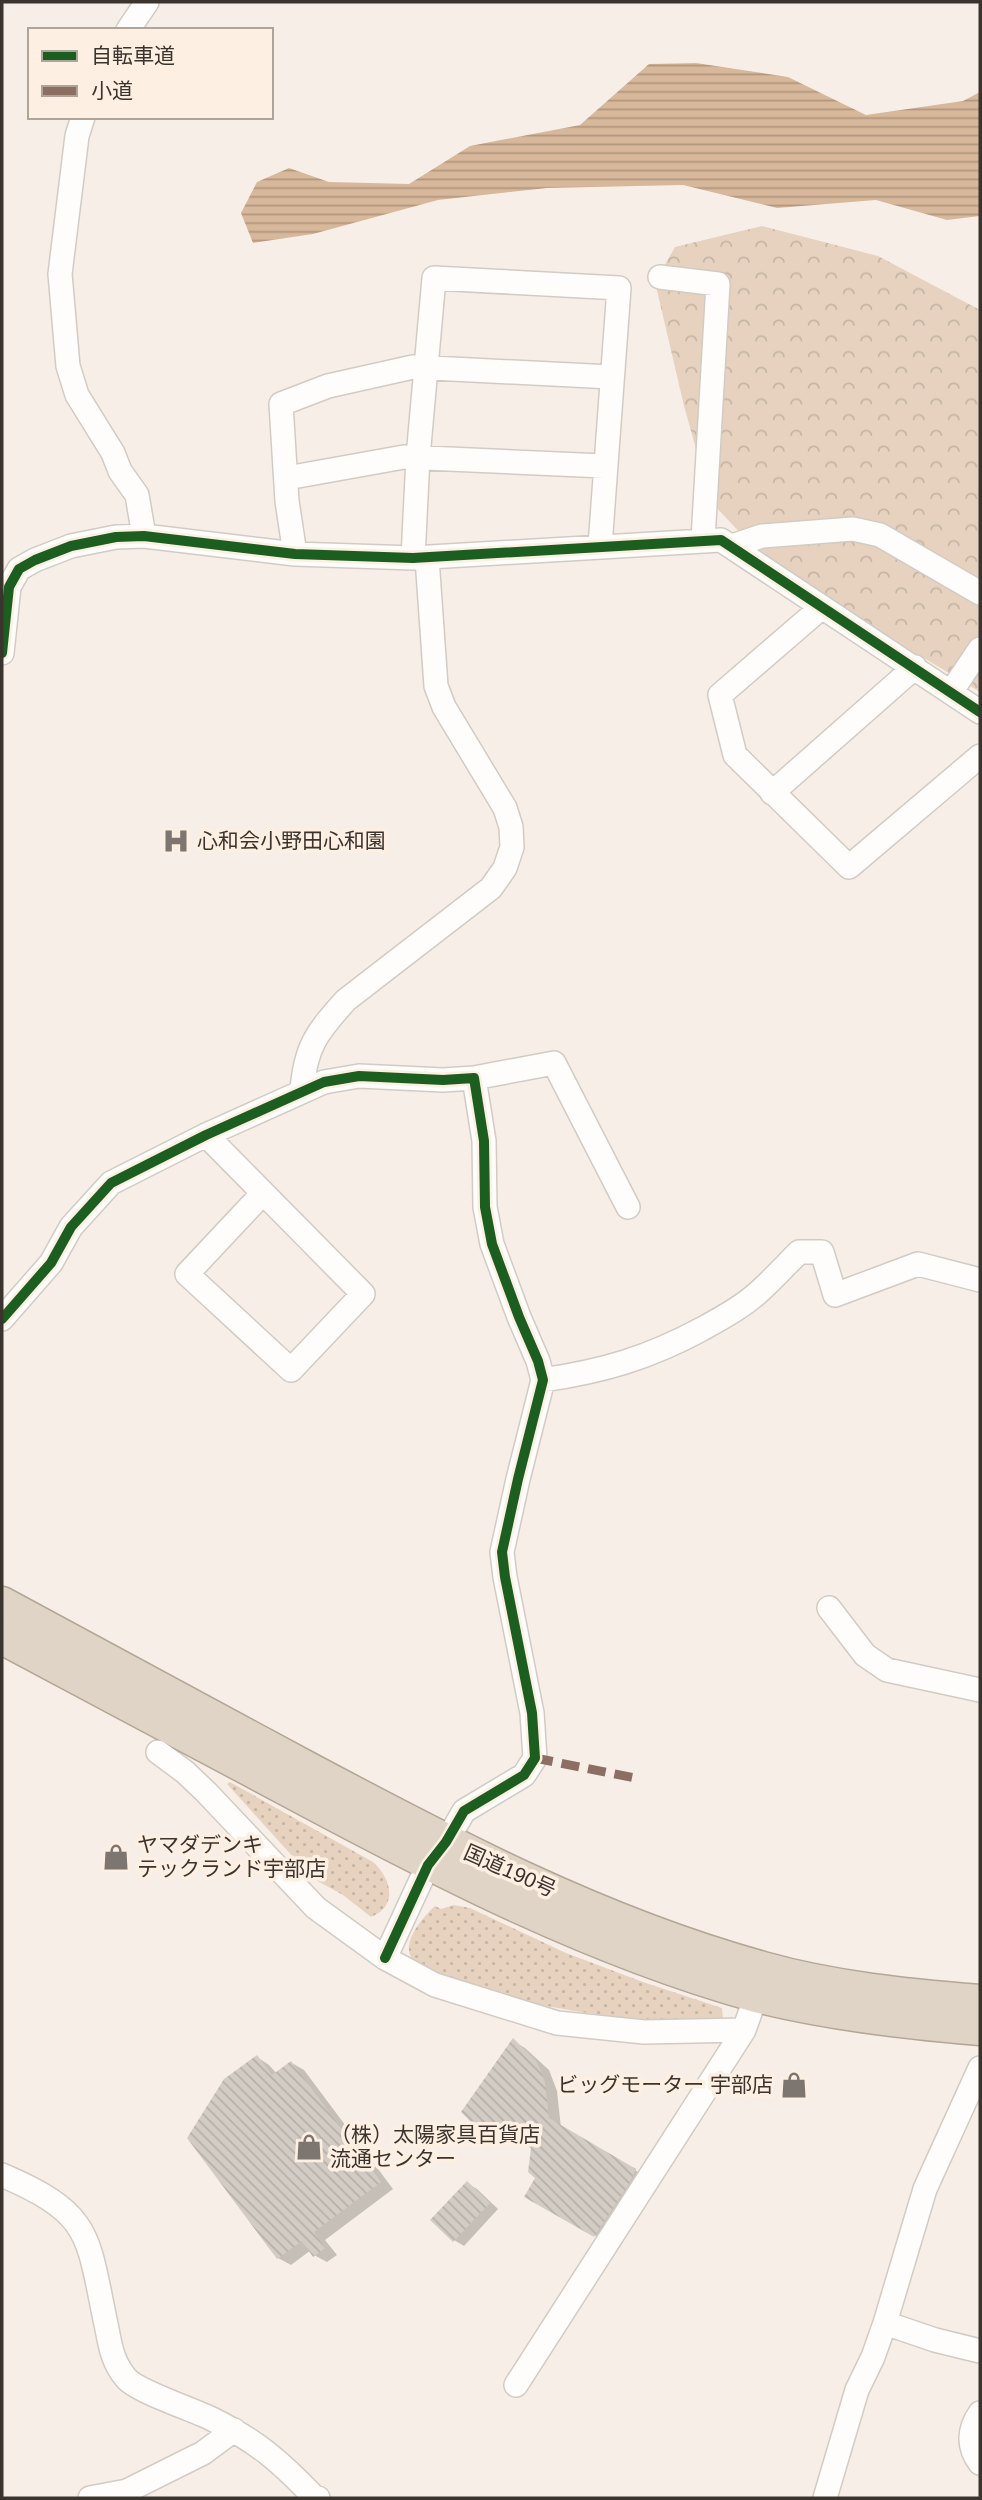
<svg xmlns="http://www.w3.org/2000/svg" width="982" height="2500" font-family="Helvetica,'Noto Sans JP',sans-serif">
	<defs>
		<pattern id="grass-dots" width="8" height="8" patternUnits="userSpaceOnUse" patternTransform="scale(1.75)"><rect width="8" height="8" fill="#e6d2bf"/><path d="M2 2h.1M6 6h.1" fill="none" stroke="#c6b5a4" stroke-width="1.8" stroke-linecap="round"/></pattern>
		<pattern id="forest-crowns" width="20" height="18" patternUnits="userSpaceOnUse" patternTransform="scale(1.75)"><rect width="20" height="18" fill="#e6d2bf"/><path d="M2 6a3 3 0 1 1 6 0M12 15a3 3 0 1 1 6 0" fill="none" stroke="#c6b5a4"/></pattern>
		<pattern id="water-rules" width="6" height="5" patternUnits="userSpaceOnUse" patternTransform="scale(1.75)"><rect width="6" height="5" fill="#d7b89a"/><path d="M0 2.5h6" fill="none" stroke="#b0967e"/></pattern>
		<pattern id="building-back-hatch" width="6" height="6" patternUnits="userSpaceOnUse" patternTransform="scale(1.75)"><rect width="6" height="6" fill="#d3ccc5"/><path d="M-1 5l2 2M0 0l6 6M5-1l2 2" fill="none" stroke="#b6b0aa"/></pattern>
	</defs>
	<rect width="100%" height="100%" fill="#f7efe7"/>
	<!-- grass -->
	<path fill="url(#grass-dots)" d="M 230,1782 L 373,1862 C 391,1878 399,1906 371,1917 L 343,1895 L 312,1878 L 227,1784 Z
		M 454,1905 L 470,1908 L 566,1953 L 643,1982 L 722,2008 L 723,2019 C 696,2022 665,2022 637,2019 C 568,2012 492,1999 429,1968 C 423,1965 415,1963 411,1957 C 402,1941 424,1916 435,1906 L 441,1909 Z"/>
	<!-- forest -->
	<path fill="url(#forest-crowns)" d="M 762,226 L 878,256 L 980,310 L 980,692 L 924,658 L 811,607 L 711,502 L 684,406 L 655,282 L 675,247 Z"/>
	<!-- water -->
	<path fill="url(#water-rules)" d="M 696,63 L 788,77 L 866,115 L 963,101 L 980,92 L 980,216 L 947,220 L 876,200 L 777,208 L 683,185 L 547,188 L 438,200 L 313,234 L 253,243 L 241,213 L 257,182 L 289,168 L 329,182 L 409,184 L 470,146 L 580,125 L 649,64 Z"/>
	<!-- shadow -->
	<path fill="#0003" d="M 513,2041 L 525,2048 L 549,2070 L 557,2091 L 561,2128 L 647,2177 L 608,2243 L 526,2196 L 537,2178 L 532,2147 L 500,2128 L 493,2137 L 481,2130 L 463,2112 Z
		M 257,2057 L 269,2065 L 277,2074 L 292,2063 L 304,2070 L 393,2189 L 325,2240 L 337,2255 L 327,2262 L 314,2255 L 311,2250 L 291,2265 L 278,2258 Z
		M 467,2183 L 477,2189 L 498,2209 L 464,2246 L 454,2240 Z"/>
	<!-- building -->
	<path fill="url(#building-back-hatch)" d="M 513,2038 L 536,2061 L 541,2071 L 545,2083 L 549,2118 L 636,2169 L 630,2182 L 594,2237 L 524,2197 L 535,2178 L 528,2172 L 531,2148 L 486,2122 L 480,2131 L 461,2112 Z
		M 257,2055 L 272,2075 L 291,2061 L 381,2182 L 314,2232 L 325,2248 L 313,2257 L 302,2241 L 277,2259 L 187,2138 L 224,2079 Z
		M 467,2181 L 490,2203 L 453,2242 L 430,2220 Z"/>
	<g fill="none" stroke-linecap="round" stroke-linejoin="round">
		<!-- minor casing -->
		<g stroke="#d2cbc4" stroke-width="26">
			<path id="minor" d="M 128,30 L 147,2
				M 83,117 L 77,136 L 60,274 L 68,366 L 77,395 L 113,453 L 120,471 L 137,495 L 144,536
				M 660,277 L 718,284 L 703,539
				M 287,478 L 404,457 L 604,466
				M 732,546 L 762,536 L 853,529 L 880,535 L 980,593
				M 295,554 L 287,501 L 281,404 L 328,386 L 413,367 L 611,377
				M 413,558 L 418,457 L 434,278 L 619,288 L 600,546
				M 822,607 L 720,695 L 735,755 L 849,867 L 980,756
				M 2,653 L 9,587 L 19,569 L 35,560 L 71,546 L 116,537 L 144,536 L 295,554 L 413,558 L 721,540 L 980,712
				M 951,692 L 980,649
				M 772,793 L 915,667
				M 474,1078 L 554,1063 L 628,1207
				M 302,1091 C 305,1047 317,1032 346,1000 L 491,888 L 505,868 L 512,847 L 511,827 L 505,808 L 444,707 L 436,686 L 427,558
				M 206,1135 L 363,1294 L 291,1370 L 187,1274 L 263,1193
				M 2,1319 L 51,1263 L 71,1227 L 111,1183 L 206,1135 L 324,1082 L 359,1076 L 443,1080 L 474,1078 L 484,1141 L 485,1207 L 492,1244 L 519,1317 L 538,1361 L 543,1380 L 518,1479 L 502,1552 L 505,1577 L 532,1713 L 535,1758 L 524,1775 L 464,1811 L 446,1842 L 428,1865 L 385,1958
				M 543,1380 C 604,1371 648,1358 702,1329 C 722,1318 744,1306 761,1290 C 774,1278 787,1264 799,1252 L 822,1252 L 835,1295 L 918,1264 L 980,1280
				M 829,1608 L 865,1655 L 887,1670 L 980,1690
				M 158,1752 L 185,1772 L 206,1792 L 316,1908 L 385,1958 L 435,1985 L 557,2023 L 644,2032 L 744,2030
				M 2,2175 C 93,2214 87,2235 106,2324 C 110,2344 112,2362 126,2378 C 136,2391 194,2410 212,2419 C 256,2441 279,2460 313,2496 L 318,2498
				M 885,2323 L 935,2340 L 980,2351
				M 516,2385 L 744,2030 L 761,1982
				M 980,2413 C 969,2429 967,2446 980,2463
				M 90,2498 L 127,2491 L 203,2453 L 234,2430
				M 825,2498 L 857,2390 L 873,2357 L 885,2323 L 925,2189 L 980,2068"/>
		</g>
		<!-- highway casing -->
		<g stroke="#b4a695" stroke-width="35">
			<path id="highway" d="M 2,1603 C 102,1657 203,1711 304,1766 C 452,1845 600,1923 763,1968 C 834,1988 908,1995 980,2001
				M 2,1638 C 101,1691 200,1743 299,1796 C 445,1874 593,1950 753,1995 C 824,2014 907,2023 980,2029"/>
		</g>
		<!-- minor -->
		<use href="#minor" stroke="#fefdfb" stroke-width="23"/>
		<!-- highway -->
		<use href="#highway" stroke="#dfd4c6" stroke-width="32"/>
		<!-- quiet -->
		<path stroke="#8d6e63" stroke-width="9" stroke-dasharray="18 9" stroke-linecap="butt" d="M 535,1758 L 635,1778"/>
		<!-- cycleway casing -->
		<g stroke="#fdefe1" stroke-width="15">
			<path id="cycleway" d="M 2,653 L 9,587 L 19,569 L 35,560 L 71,546 L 116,537 L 144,536 L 295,554 L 413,558 L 721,540 L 980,712
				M 2,1319 L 51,1263 L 71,1227 L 111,1183 L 206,1135 L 324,1082 L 359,1076 L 443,1080 L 474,1078 L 484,1141 L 485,1207 L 492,1244 L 519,1317 L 538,1361 L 543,1380 L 518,1479 L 502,1552 L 505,1577 L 532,1713 L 535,1758 L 524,1775 L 464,1811 L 446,1842 L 428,1865 L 385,1958"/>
		</g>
		<!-- cycleway -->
		<use href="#cycleway" stroke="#1b5e20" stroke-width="10"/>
	</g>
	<!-- icons -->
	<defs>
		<g id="hospital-bare" transform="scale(2.1)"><path d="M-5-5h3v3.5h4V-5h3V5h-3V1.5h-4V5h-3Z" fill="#7d756f" stroke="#fdefe1" stroke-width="2.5" paint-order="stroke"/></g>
		<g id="shop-bare" transform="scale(2.1)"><path d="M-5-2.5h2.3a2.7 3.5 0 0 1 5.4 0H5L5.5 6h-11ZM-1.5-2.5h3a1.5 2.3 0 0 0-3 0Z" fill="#7d756f" stroke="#fdefe1" stroke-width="2.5" paint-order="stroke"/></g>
	</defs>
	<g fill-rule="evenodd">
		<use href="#hospital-bare" x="176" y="841"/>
		<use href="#shop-bare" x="116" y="1857"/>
		<use href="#shop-bare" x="794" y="2085"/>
		<use href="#shop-bare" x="309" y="2147"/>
	</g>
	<g text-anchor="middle" stroke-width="7" stroke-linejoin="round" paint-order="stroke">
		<!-- poi labels -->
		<g font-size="21" fill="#3b342e" stroke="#fdefe1" text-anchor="start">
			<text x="197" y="848">心和会小野田心和園</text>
			<text x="137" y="1852">ヤマダデンキ<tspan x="137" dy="24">テックランド宇部店</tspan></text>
			<text x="773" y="2092" text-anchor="end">ビッグモーター 宇部店</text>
			<text x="330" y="2142">（株）太陽家具百貨店<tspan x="330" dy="24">流通センター</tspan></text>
		</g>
		<!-- street labels -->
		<g font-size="21" fill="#3b342e" stroke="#fdefe1">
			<text transform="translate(510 1871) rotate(24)" y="7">国道190号</text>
		</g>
	</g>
	<!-- border -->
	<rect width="982" height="2500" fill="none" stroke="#3b342e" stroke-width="7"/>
	<!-- legend -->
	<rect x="28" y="28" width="245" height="91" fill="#fdefe1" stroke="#afa499" stroke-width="2"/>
	<rect x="42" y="51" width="35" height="10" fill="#1b5e20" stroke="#afa499" stroke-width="2"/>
	<text x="91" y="63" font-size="21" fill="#3b342e">自転車道</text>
	<rect x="42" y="86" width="35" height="10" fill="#8d6e63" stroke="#afa499" stroke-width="2"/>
	<text x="91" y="98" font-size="21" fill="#3b342e">小道</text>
</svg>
